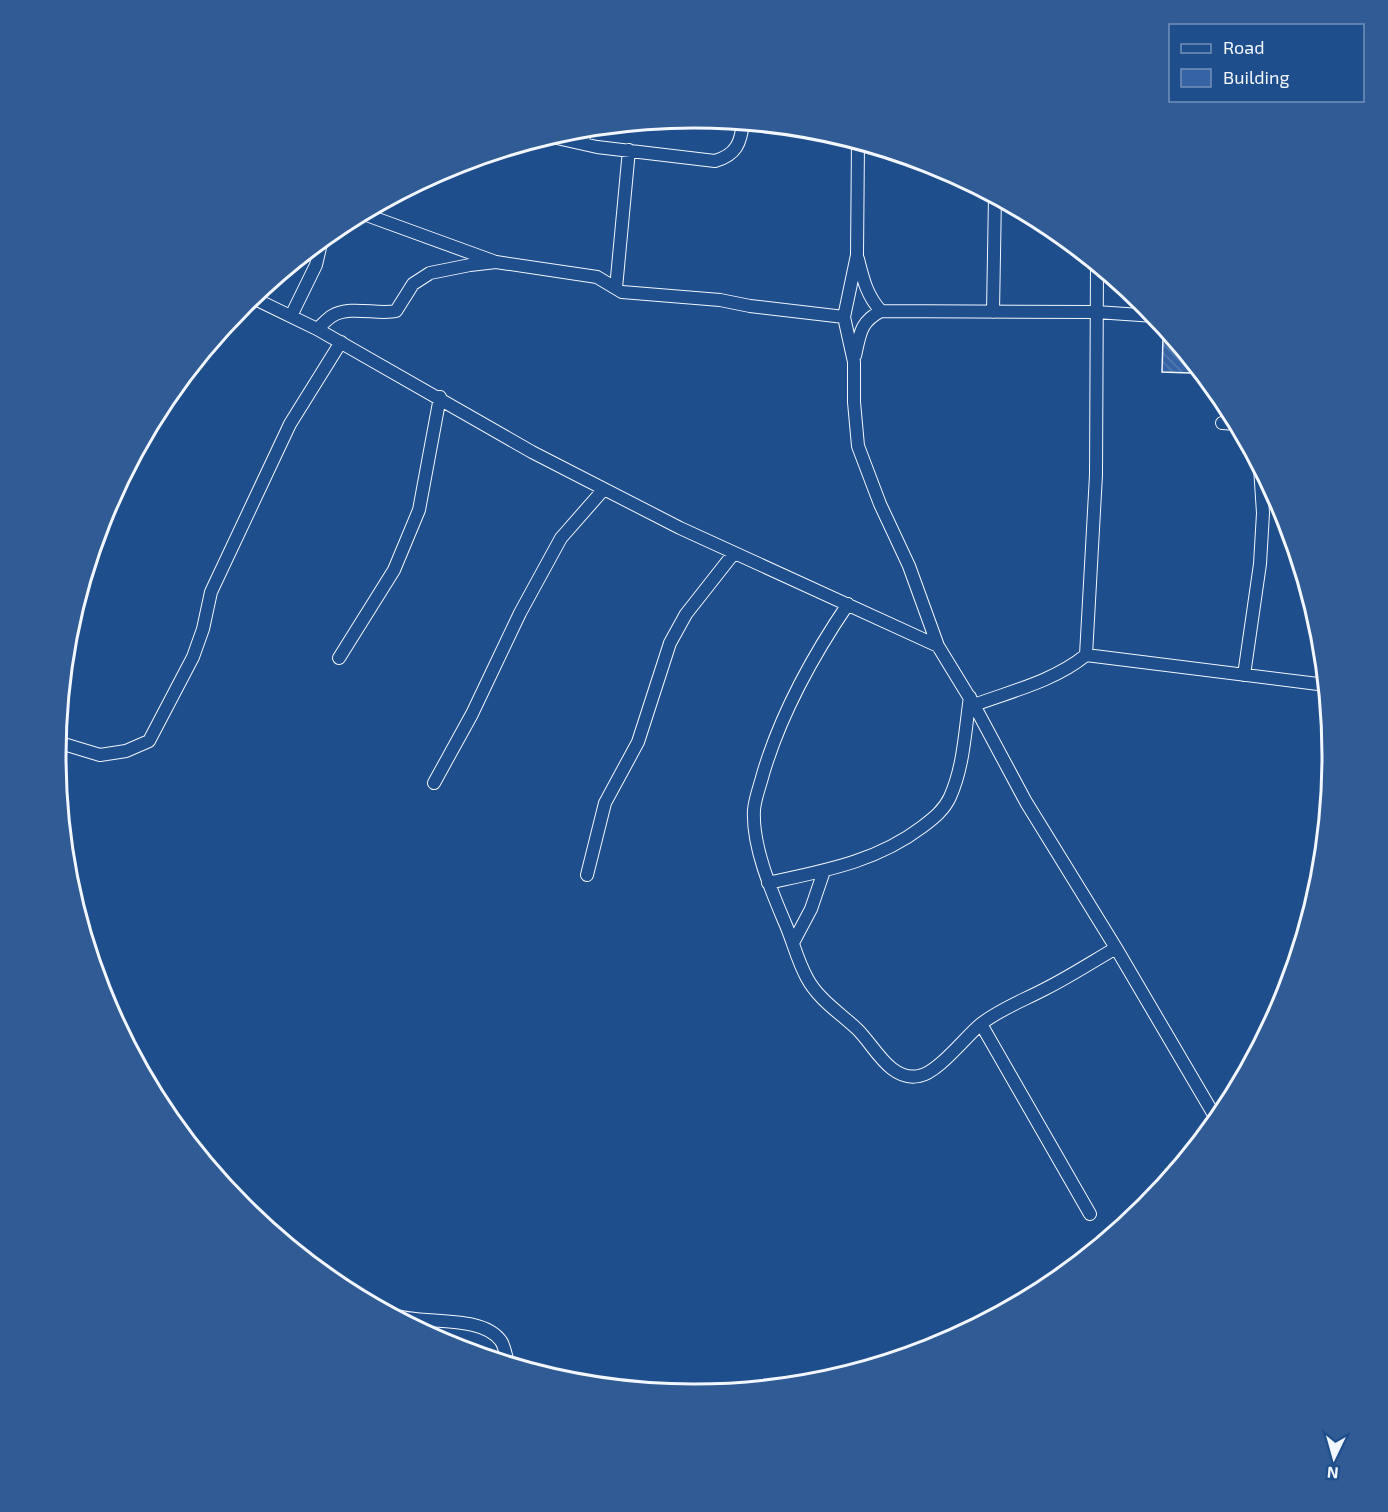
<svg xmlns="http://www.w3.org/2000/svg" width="1388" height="1512" font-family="'Exo 2',sans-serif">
	<defs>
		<pattern id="building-back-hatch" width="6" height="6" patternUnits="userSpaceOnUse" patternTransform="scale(1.5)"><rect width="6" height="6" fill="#3563a3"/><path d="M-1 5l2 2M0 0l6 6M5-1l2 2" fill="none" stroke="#537ab1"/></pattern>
	</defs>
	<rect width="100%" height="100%" fill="#1f4e8c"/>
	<!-- building -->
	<path fill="url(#building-back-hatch)" stroke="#f2f6ff" stroke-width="1.5" d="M 1163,339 L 1174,340 L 1190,359 L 1190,373 L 1162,372 Z"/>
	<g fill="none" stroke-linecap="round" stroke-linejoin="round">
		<!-- street casing -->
		<g stroke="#f2f6ff" stroke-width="14">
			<path id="street" d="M 548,136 L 597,147 L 715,161 C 736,155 741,143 743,122
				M 858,142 L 857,255 L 844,317 L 854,362 L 854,402 L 858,446 L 880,504 L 909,566 L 938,646 L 974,705 L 1026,802 L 1116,948 L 1217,1120
				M 583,143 L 585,128
				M 361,213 L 493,261
				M 858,259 C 863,279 867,296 881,311
				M 616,288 L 629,150
				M 251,297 L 317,329 L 532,452 L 680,528 L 938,646
				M 993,312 L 995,196
				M 291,316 L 316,265 L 322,239
				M 317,329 C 322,325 327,319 332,316 C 350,305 377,315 396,311 L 413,284 L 430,273 L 470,265 L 496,262 L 597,277 L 622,292 L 720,300 L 750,306 L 844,317
				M 855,356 C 860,334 860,322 881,311 L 1096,312 L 1155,316
				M 1222,423 L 1237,424
				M 848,604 C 812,657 781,713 763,774 C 760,786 755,798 754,810 C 752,846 771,890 785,923 C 793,941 797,960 807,978 C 818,999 840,1013 857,1029 C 874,1045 890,1082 919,1076 C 938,1073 966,1036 981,1024 C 1000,1009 1024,1000 1045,989 C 1069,977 1092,962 1116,948
				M 1086,655 L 1326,685
				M 339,658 L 394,570 L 419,510 L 440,397
				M 1244,675 L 1260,564 L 1263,513 L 1260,467
				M 974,705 C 1012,691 1054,681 1086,655 L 1096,475 L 1097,264
				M 57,742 L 100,755 L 126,751 L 149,741 L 193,657 L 203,629 L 211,592 L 290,424 L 341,342
				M 434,783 L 472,714 L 520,613 L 561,538 L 604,489
				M 587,875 L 605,803 L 638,742 L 670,643 L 686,614 L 734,553
				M 768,883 C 823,871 876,862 922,827 C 934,818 944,810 950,797 C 964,766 965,730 970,697
				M 794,941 L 811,909 L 824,871
				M 981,1024 L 1090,1214
				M 332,1281 L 358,1294 L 372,1305
				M 390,1314 C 421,1326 481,1313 501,1341 C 505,1347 506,1357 508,1363"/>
		</g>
		<!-- street -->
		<use href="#street" stroke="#1f4e8c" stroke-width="12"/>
	</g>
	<!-- crop -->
	<path d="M0 0H1388V1512H0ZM66 756a628 628 0 1 1 1256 0a628 628 0 1 1-1256 0Z" fill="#305b95" fill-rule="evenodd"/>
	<path fill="none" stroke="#f2f6ff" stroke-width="3" d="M66 756a628 628 0 1 1 1256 0a628 628 0 1 1-1256 0Z"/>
	<!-- legend -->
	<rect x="1169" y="24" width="195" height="78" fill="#1f4e8c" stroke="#7391ba" stroke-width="1.5"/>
	<rect x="1181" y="44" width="30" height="9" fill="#1f4e8c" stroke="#7391ba" stroke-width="1.5"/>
	<text x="1223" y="54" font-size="18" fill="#f2f6ff">Road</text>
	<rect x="1181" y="69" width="30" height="18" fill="#3563a3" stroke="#7391ba" stroke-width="1.5"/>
	<text x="1223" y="84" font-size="18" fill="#f2f6ff">Building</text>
	<!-- north arrow -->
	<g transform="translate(1334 1458) rotate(185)" stroke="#1f4e8c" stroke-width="4.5" paint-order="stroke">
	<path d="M0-4.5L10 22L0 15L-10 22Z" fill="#f2f6ff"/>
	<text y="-9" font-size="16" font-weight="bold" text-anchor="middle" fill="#f2f6ff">N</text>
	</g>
</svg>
